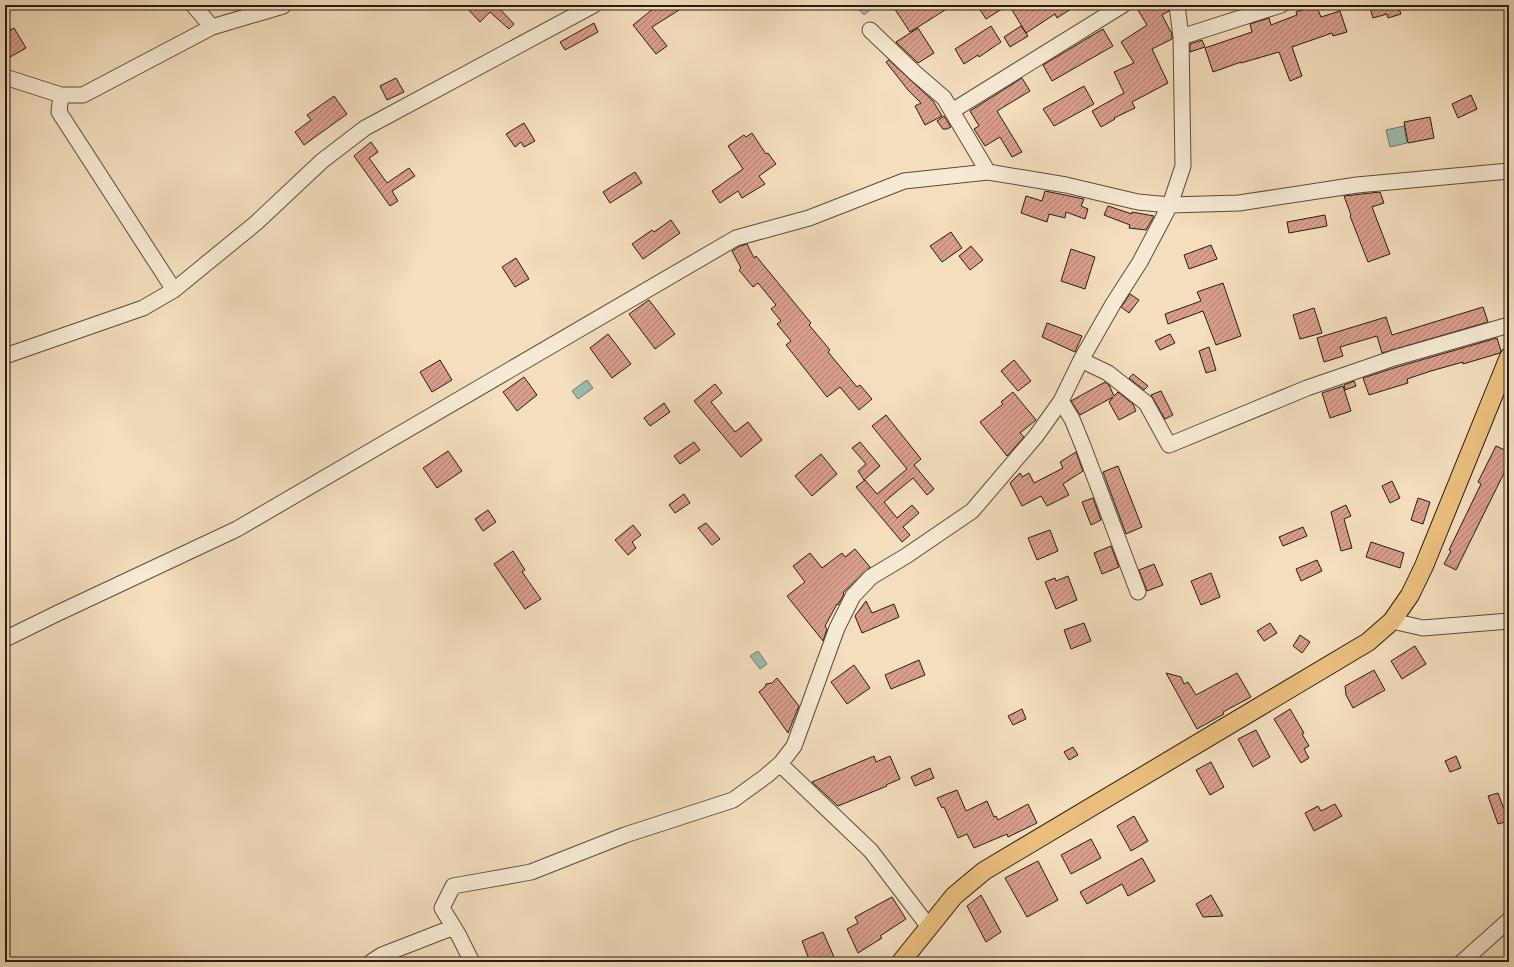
<svg xmlns="http://www.w3.org/2000/svg" width="1514" height="967" font-family="'Sorts Mill Goudy',serif">
	<defs>
		<pattern id="building-hatch" width="6" height="6" patternUnits="userSpaceOnUse"><rect width="6" height="6" fill="#da9e8c"/><path d="M-1 1l2-2M0 6l6-6M5 7l2-2" fill="none" stroke="#b18071"/></pattern>
	</defs>
	<rect width="100%" height="100%" fill="#f3debd"/>
	<filter id="stains"><feTurbulence type="fractalNoise" baseFrequency=".005" numOctaves="4"/><feColorMatrix values="0 0 0 0 .2 0 0 0 0 .09 0 0 0 0 .02 0 0 0 .5 -.17"/></filter>
	<radialGradient id="worn" r=".72"><stop offset=".6" stop-color="#630" stop-opacity="0"/><stop offset="1" stop-color="#630" stop-opacity=".3"/></radialGradient>
	<!-- water -->
	<path fill="#9cbdac" stroke="#6d7d6e" d="M 854,5 L 866,5 L 870,10 L 864,15 Z
		M 1404,126 L 1407,143 L 1390,147 L 1386,130 Z
		M 587,380 L 593,388 L 578,399 L 572,391 Z
		M 758,651 L 767,664 L 760,669 L 750,656 Z"/>
	<!-- building -->
	<path fill="url(#building-hatch)" stroke="#271c11" d="M 464,5 L 498,5 L 497,6 L 514,24 L 509,29 L 490,12 L 480,22 Z
		M 658,5 L 687,5 L 652,27 L 667,46 L 656,54 L 633,25 Z
		M 892,5 L 953,5 L 910,32 Z
		M 977,5 L 1008,5 L 986,19 Z
		M 1019,5 L 1077,5 L 1057,18 L 1055,14 L 1026,33 L 1012,10 Z
		M 1135,5 L 1168,5 L 1169,11 L 1162,15 L 1172,34 L 1172,39 L 1152,49 L 1168,83 L 1132,102 L 1135,108 L 1114,118 L 1115,119 L 1101,127 L 1092,111 L 1124,93 L 1114,72 L 1134,63 L 1121,42 L 1147,25 Z
		M 1316,5 L 1321,17 L 1340,11 L 1347,32 L 1333,36 L 1332,33 L 1292,47 L 1302,76 L 1290,81 L 1279,52 L 1241,63 L 1241,62 L 1213,72 L 1205,48 L 1252,32 L 1250,24 L 1269,18 L 1271,25 L 1297,15 L 1296,12 Z
		M 1369,5 L 1406,5 L 1407,7 L 1399,9 L 1401,14 L 1388,18 L 1387,14 L 1373,18 Z
		M 594,23 L 598,32 L 565,50 L 560,42 Z
		M 991,26 L 1001,42 L 979,57 L 978,55 L 964,64 L 955,49 Z
		M 1021,26 L 1028,36 L 1010,47 L 1004,37 Z
		M 14,28 L 26,48 L 5,60 L 5,33 Z
		M 918,28 L 934,53 L 918,63 L 896,42 Z
		M 1103,29 L 1113,46 L 1052,81 L 1043,65 Z
		M 1202,40 L 1205,47 L 1190,52 L 1190,44 Z
		M 889,60 L 933,101 L 942,116 L 925,125 L 915,106 L 921,103 L 908,90 L 886,62 Z
		M 396,78 L 404,92 L 387,100 L 380,86 Z
		M 1022,78 L 1030,91 L 997,111 L 1022,152 L 1012,157 L 1000,137 L 985,146 L 974,129 L 979,126 L 970,111 Z
		M 1084,86 L 1094,104 L 1054,126 L 1043,109 Z
		M 1471,95 L 1477,109 L 1458,118 L 1452,104 Z
		M 334,96 L 347,114 L 304,145 L 295,132 L 311,120 L 307,115 Z
		M 944,116 L 951,127 L 947,129 L 943,129 L 937,121 Z
		M 1430,117 L 1434,138 L 1408,143 L 1404,122 Z
		M 524,123 L 535,141 L 524,147 L 521,142 L 515,147 L 506,134 Z
		M 752,133 L 766,154 L 768,153 L 776,164 L 759,176 L 765,184 L 742,198 L 738,191 L 720,203 L 712,191 L 743,169 L 728,146 L 744,135 L 746,137 Z
		M 371,142 L 378,152 L 369,158 L 387,183 L 409,168 L 415,176 L 392,191 L 398,201 L 390,206 L 354,156 Z
		M 635,172 L 642,183 L 610,203 L 603,192 Z
		M 1045,191 L 1084,199 L 1081,206 L 1088,209 L 1085,219 L 1066,212 L 1065,218 L 1049,214 L 1047,222 L 1021,213 L 1026,196 L 1042,201 Z
		M 1380,192 L 1384,203 L 1372,207 L 1390,254 L 1368,262 L 1350,216 L 1351,215 L 1344,196 Z
		M 1108,206 L 1132,214 L 1132,212 L 1154,216 L 1146,230 L 1129,228 L 1130,225 L 1104,215 Z
		M 1325,215 L 1327,226 L 1289,233 L 1287,222 Z
		M 671,220 L 680,233 L 643,259 L 632,244 L 652,230 L 654,232 Z
		M 951,232 L 962,248 L 942,262 L 930,246 Z
		M 747,244 L 754,258 L 756,256 L 811,323 L 809,325 L 830,350 L 828,352 L 857,387 L 860,385 L 872,399 L 859,410 L 840,387 L 827,397 L 786,345 L 791,341 L 777,324 L 781,321 L 771,309 L 776,305 L 758,283 L 753,287 L 739,270 L 741,268 L 732,251 L 740,246 Z
		M 1211,245 L 1217,259 L 1189,269 L 1184,255 Z
		M 971,246 L 983,260 L 970,270 L 959,256 Z
		M 1071,249 L 1095,257 L 1085,289 L 1061,281 Z
		M 516,258 L 529,279 L 515,287 L 502,267 Z
		M 1223,283 L 1241,336 L 1216,345 L 1203,311 L 1168,324 L 1165,314 L 1201,301 L 1197,292 Z
		M 1130,294 L 1139,300 L 1129,313 L 1121,307 Z
		M 649,300 L 675,334 L 655,349 L 629,314 Z
		M 1483,307 L 1488,322 L 1382,353 L 1377,336 L 1340,347 L 1343,356 L 1324,362 L 1317,338 L 1386,317 L 1392,335 Z
		M 1314,308 L 1322,333 L 1300,339 L 1293,315 Z
		M 1047,323 L 1082,336 L 1075,352 L 1042,337 Z
		M 608,334 L 631,364 L 612,378 L 590,348 Z
		M 1170,334 L 1175,343 L 1160,350 L 1155,341 Z
		M 1497,338 L 1501,351 L 1500,353 L 1463,364 L 1463,362 L 1431,371 L 1407,379 L 1408,383 L 1369,395 L 1363,378 L 1397,367 Z
		M 1209,347 L 1216,370 L 1206,373 L 1199,351 Z
		M 440,360 L 452,380 L 432,392 L 420,372 Z
		M 1014,360 L 1031,381 L 1018,391 L 1001,371 Z
		M 1133,374 L 1148,386 L 1144,390 L 1129,378 Z
		M 524,377 L 537,395 L 517,411 L 503,392 Z
		M 1354,381 L 1356,386 L 1345,390 L 1344,385 Z
		M 1105,382 L 1109,385 L 1114,396 L 1118,392 L 1133,404 L 1136,411 L 1119,420 L 1109,402 L 1113,397 L 1080,415 L 1071,401 Z
		M 715,384 L 722,393 L 711,402 L 735,432 L 748,422 L 762,440 L 741,457 L 694,401 Z
		M 1343,386 L 1351,411 L 1330,418 L 1322,393 Z
		M 1161,391 L 1173,415 L 1165,419 L 1151,395 Z
		M 1013,392 L 1036,420 L 1020,433 L 1024,437 L 1007,456 L 980,422 L 1003,404 L 1001,402 Z
		M 664,403 L 670,412 L 650,426 L 644,418 Z
		M 886,415 L 921,459 L 914,465 L 934,489 L 927,495 L 913,478 L 884,502 L 897,518 L 912,505 L 919,513 L 903,527 L 910,535 L 902,542 L 856,487 L 865,480 L 877,494 L 907,469 L 872,426 Z
		M 694,442 L 700,450 L 680,464 L 674,456 Z
		M 860,442 L 880,466 L 864,480 L 858,471 L 866,464 L 852,448 Z
		M 1496,446 L 1509,452 L 1509,463 L 1456,570 L 1444,564 L 1451,551 L 1449,550 L 1481,484 L 1478,482 Z
		M 448,451 L 462,471 L 437,488 L 423,468 Z
		M 1076,452 L 1083,471 L 1063,484 L 1069,495 L 1047,506 L 1041,496 L 1022,506 L 1010,483 L 1020,473 L 1022,477 L 1029,473 L 1034,483 L 1063,468 L 1060,462 Z
		M 821,454 L 837,474 L 812,496 L 795,476 Z
		M 1118,466 L 1142,527 L 1126,534 L 1103,472 Z
		M 1392,481 L 1400,498 L 1390,503 L 1382,486 Z
		M 684,494 L 690,503 L 675,513 L 669,505 Z
		M 1093,498 L 1101,520 L 1091,525 L 1082,502 Z
		M 1418,498 L 1430,502 L 1423,524 L 1411,520 Z
		M 1346,505 L 1351,516 L 1344,519 L 1352,548 L 1341,551 L 1331,512 Z
		M 488,510 L 496,522 L 483,531 L 475,519 Z
		M 706,523 L 720,539 L 712,545 L 698,528 Z
		M 633,525 L 641,535 L 632,542 L 636,548 L 628,555 L 615,540 Z
		M 1303,527 L 1307,536 L 1283,546 L 1279,537 Z
		M 1050,530 L 1058,551 L 1037,560 L 1028,538 Z
		M 1371,542 L 1404,553 L 1400,568 L 1366,557 Z
		M 1111,546 L 1119,567 L 1102,574 L 1094,553 Z
		M 855,549 L 870,567 L 843,593 L 844,594 L 838,605 L 837,604 L 825,626 L 827,629 L 823,641 L 787,596 L 805,582 L 793,566 L 810,553 L 822,568 L 842,553 L 845,557 Z
		M 513,551 L 525,570 L 522,572 L 541,599 L 525,609 L 494,564 Z
		M 1317,560 L 1322,571 L 1301,581 L 1296,569 Z
		M 1154,564 L 1163,585 L 1147,591 L 1139,570 Z
		M 1211,573 L 1220,597 L 1201,605 L 1191,581 Z
		M 1068,576 L 1077,600 L 1056,609 L 1045,582 L 1055,578 L 1056,581 Z
		M 866,601 L 872,613 L 894,604 L 899,617 L 862,633 L 855,616 Z
		M 1084,623 L 1091,641 L 1071,649 L 1064,630 Z
		M 1270,623 L 1277,633 L 1264,641 L 1257,631 Z
		M 1300,635 L 1310,642 L 1302,653 L 1293,646 Z
		M 1415,646 L 1426,664 L 1402,679 L 1391,661 Z
		M 919,660 L 925,675 L 891,689 L 885,675 Z
		M 854,665 L 870,688 L 847,704 L 831,682 Z
		M 1374,670 L 1385,690 L 1353,708 L 1346,695 L 1345,686 Z
		M 1166,673 L 1181,677 L 1184,684 L 1188,682 L 1196,695 L 1237,673 L 1251,697 L 1223,712 L 1224,714 L 1197,729 Z
		M 777,678 L 799,706 L 788,733 L 759,692 L 765,687 L 766,684 L 772,683 Z
		M 1022,709 L 1026,719 L 1013,725 L 1008,716 Z
		M 1290,709 L 1304,733 L 1302,734 L 1309,746 L 1304,749 L 1309,758 L 1301,763 L 1274,719 Z
		M 1256,730 L 1270,757 L 1253,767 L 1238,739 Z
		M 1073,747 L 1078,755 L 1069,760 L 1064,752 Z
		M 874,756 L 876,762 L 890,756 L 900,779 L 886,785 L 887,786 L 838,806 L 812,782 Z
		M 1456,756 L 1461,768 L 1450,772 L 1445,761 Z
		M 1211,762 L 1224,787 L 1210,795 L 1196,770 Z
		M 930,768 L 934,778 L 915,786 L 911,777 Z
		M 957,790 L 966,811 L 987,801 L 994,817 L 996,816 L 998,820 L 1028,804 L 1037,823 L 1008,837 L 1007,834 L 974,848 L 967,834 L 958,838 L 944,807 L 942,808 L 937,798 Z
		M 1498,793 L 1503,807 L 1509,805 L 1509,821 L 1498,824 L 1488,796 Z
		M 1335,804 L 1342,816 L 1314,831 L 1305,813 L 1318,806 L 1321,811 Z
		M 1134,816 L 1148,841 L 1131,851 L 1117,826 Z
		M 1091,839 L 1101,858 L 1071,874 L 1061,855 Z
		M 1142,858 L 1155,881 L 1128,896 L 1122,884 L 1087,904 L 1080,892 Z
		M 1038,861 L 1058,900 L 1027,917 L 1005,878 Z
		M 981,895 L 1001,932 L 986,942 L 967,906 Z
		M 1211,895 L 1223,916 L 1203,917 L 1196,904 Z
		M 892,897 L 906,919 L 880,936 L 882,938 L 858,953 L 847,929 L 858,923 L 855,917 Z
		M 823,932 L 834,957 L 821,962 L 810,962 L 802,941 Z"/>
	<g fill="none" stroke-linecap="round" stroke-linejoin="round">
		<!-- minor casing -->
		<g stroke="#5a4c3c" stroke-width="17">
			<path id="minor" d="M 212,27 L 283,6
				M 870,30 L 915,73 L 944,98 L 988,172
				M 1181,37 L 1281,5
				M 5,77 L 61,95 L 83,95 L 212,27 L 193,5
				M 61,95 L 59,112 L 174,290
				M 952,111 L 1123,5
				M 5,356 L 143,308 L 174,290 L 256,223 L 322,161 L 365,128 L 594,5
				M 1081,360 L 1108,373 L 1146,403 L 1169,445 L 1307,388 L 1394,358 L 1509,325
				M 1061,401 L 1072,419 L 1083,446 L 1138,592
				M 1392,621 L 1423,628 L 1509,621
				M 5,639 L 56,614 L 237,529 L 736,238 L 809,218 L 904,181 L 988,172 L 1066,185 L 1138,202 L 1170,205 L 1239,203 L 1357,185 L 1509,171
				M 780,764 L 871,851 L 929,927
				M 371,962 L 382,955 L 454,927
				M 472,962 L 459,936 L 442,908 L 453,886 L 531,872 L 625,835 L 733,800 L 766,776 L 781,763 L 794,746 L 837,628 L 853,596 L 871,577 L 906,556 L 972,511 L 1036,436 L 1061,401 L 1081,360 L 1113,304 L 1140,262 L 1170,205 L 1183,166 L 1181,37 L 1177,5
				M 1462,962 L 1509,920"/>
		</g>
		<!-- major casing -->
		<g stroke="#271c11" stroke-width="20">
			<path id="major" d="M 901,962 L 954,896 L 984,871 L 1368,642 L 1392,621 L 1410,595 L 1424,566 L 1509,357"/>
		</g>
		<!-- minor -->
		<use href="#minor" stroke="#f7ead4" stroke-width="15"/>
		<!-- major -->
		<use href="#major" stroke="#eabf7e" stroke-width="18"/>
	</g>
	<!-- margin -->
	<rect width="1514" height="967" fill="none" stroke="#f3debd" stroke-width="20"/>
	<rect x="6" y="6" width="1502" height="955" fill="none" stroke="#271c11" stroke-width="2"/>
	<rect x="10" y="10" width="1494" height="947" fill="none" stroke="#271c11"/>
	<rect width="100%" height="100%" filter="url(#stains)"/>
	<rect width="100%" height="100%" fill="url(#worn)"/>
</svg>
